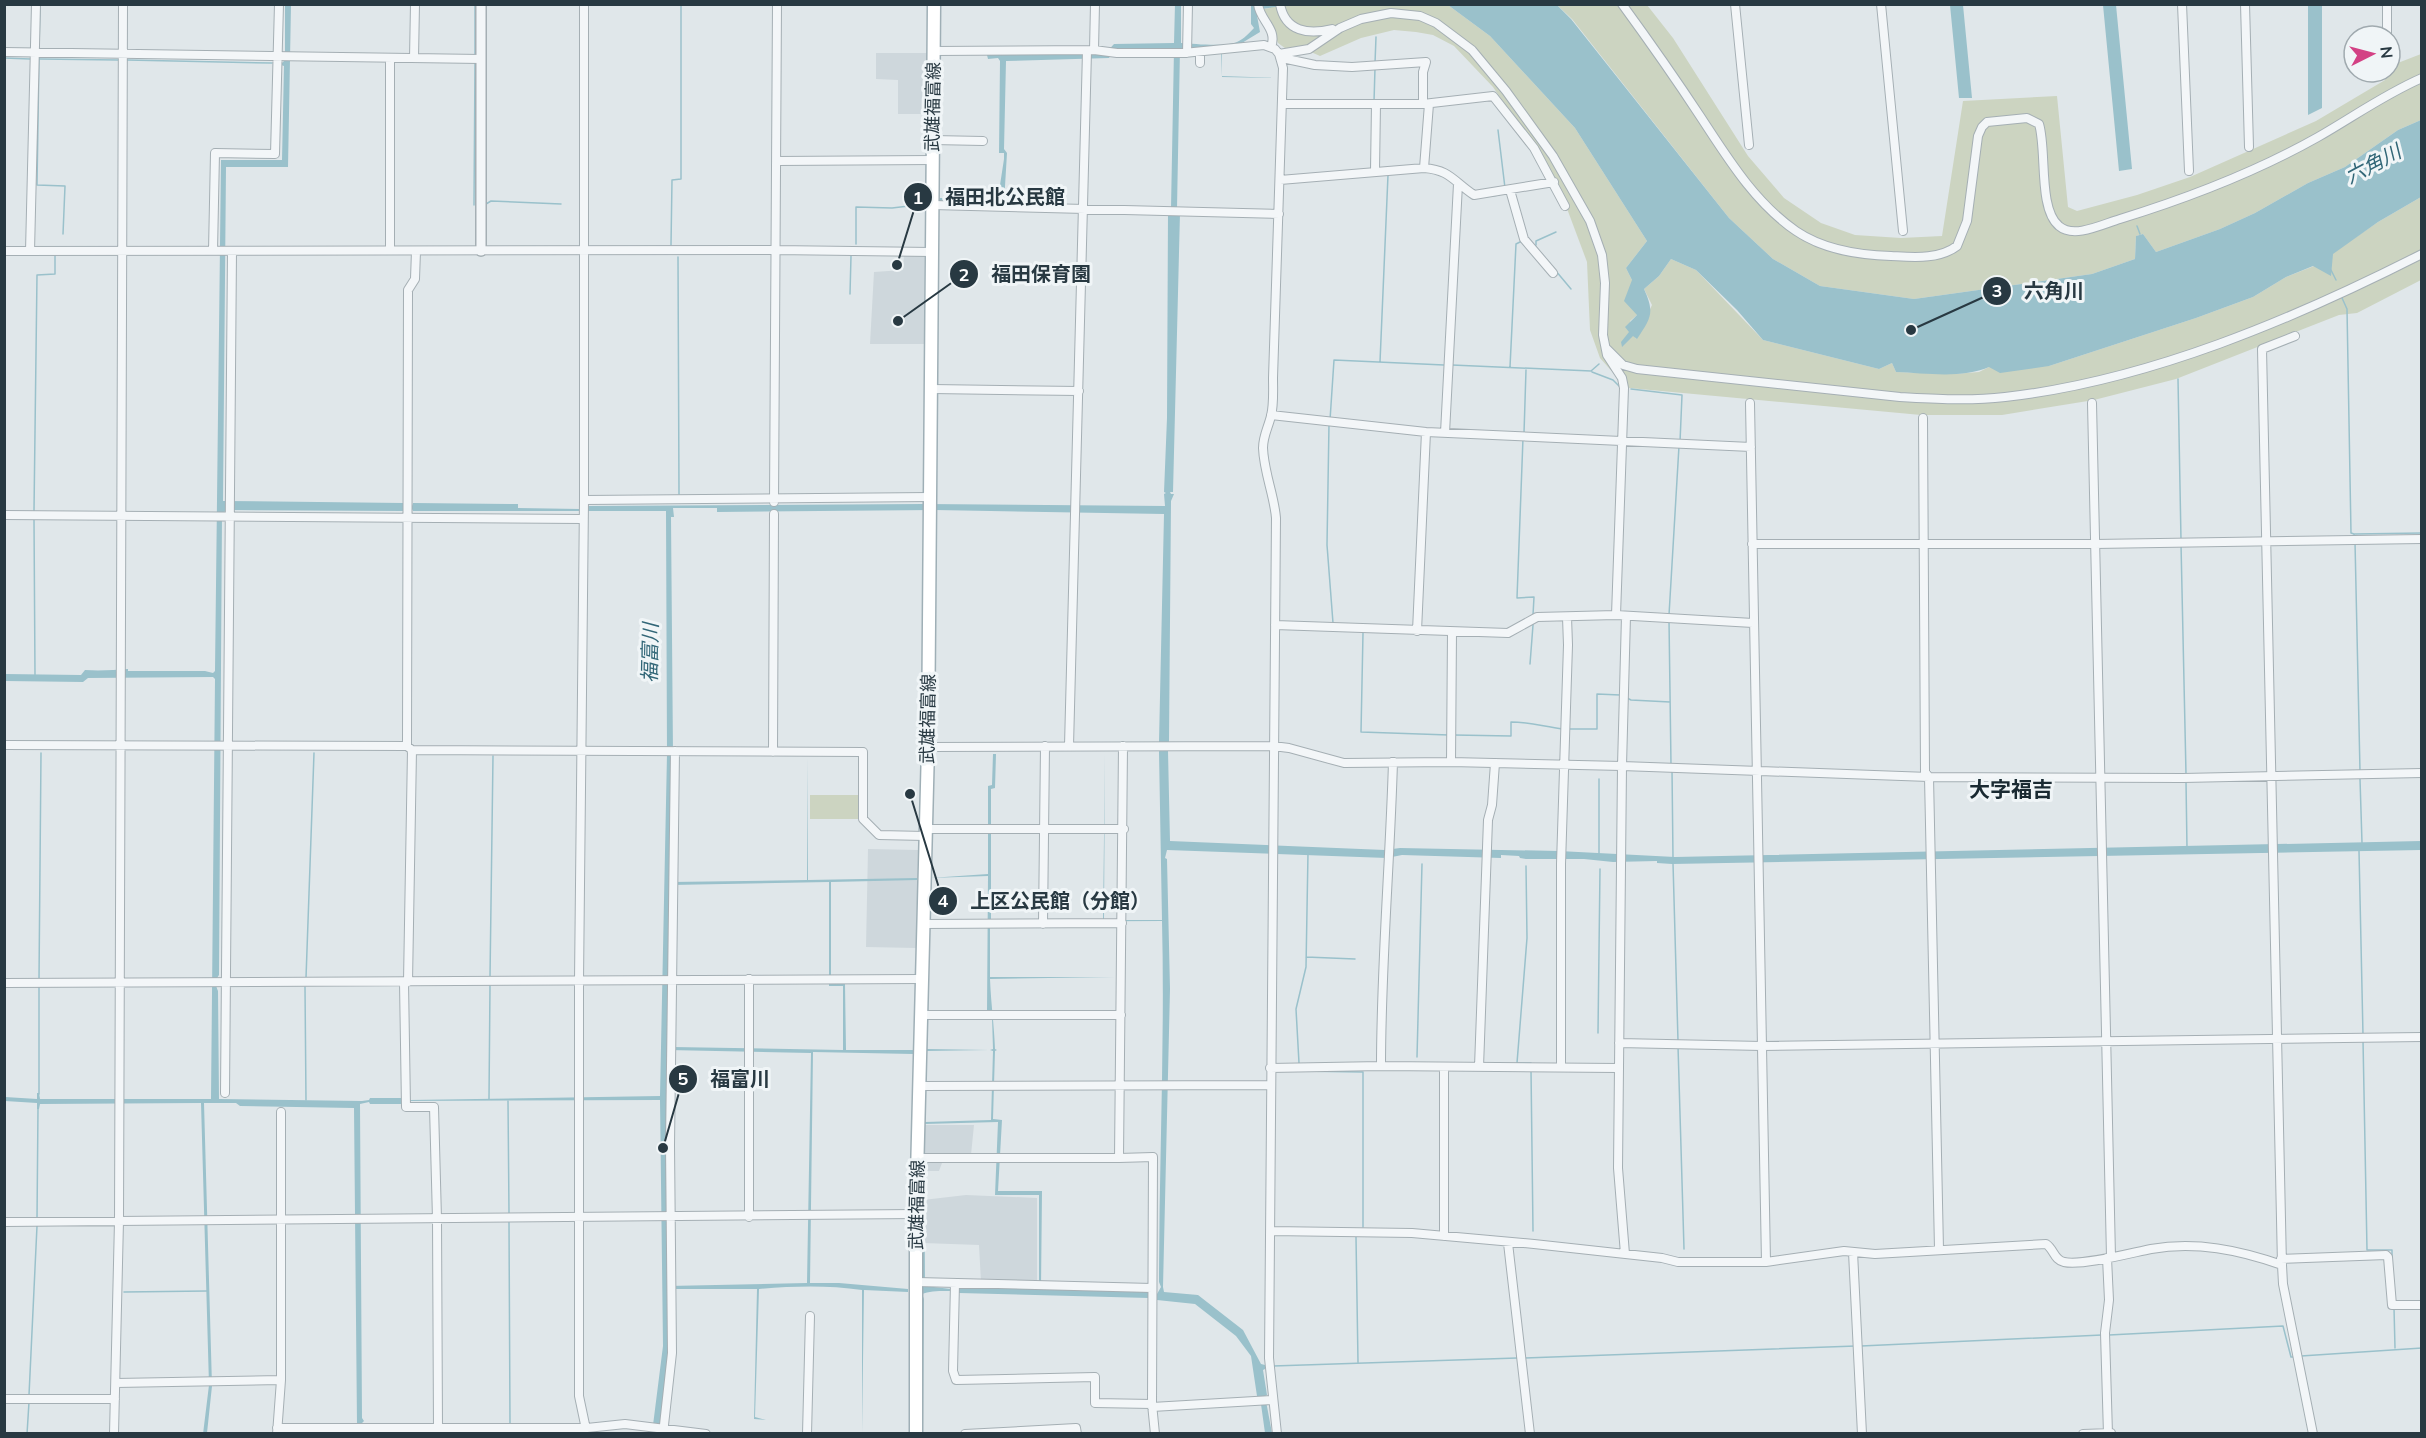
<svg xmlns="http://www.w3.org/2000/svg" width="2426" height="1438" font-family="Mulish,'Noto Sans JP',sans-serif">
	<rect width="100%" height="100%" fill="#e0e7ea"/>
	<!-- built -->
	<path fill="#ced7dc" d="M 876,53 L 930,53 L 929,114 L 898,114 L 898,80 L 876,79 Z
		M 904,255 L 924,256 L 925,344 L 870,344 L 874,272 L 903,270 Z
		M 868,849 L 918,850 L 916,948 L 866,947 Z
		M 923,1125 L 974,1125 L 971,1155 L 945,1155 L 939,1171 L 923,1171 Z
		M 966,1195 L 1037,1198 L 1037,1283 L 981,1282 L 979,1245 L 923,1243 L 923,1200 Z"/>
	<!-- green -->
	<path fill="#ccd4c1" d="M 1270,4 L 1448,5 L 1490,36 L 1575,128 L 1647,241 L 1626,268 L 1632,280 L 1637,315 L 1630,321 L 1636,339 L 1652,305 L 1644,289 L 1659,276 L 1671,259 L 1696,270 L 1763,340 L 1879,369 L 1892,363 L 1896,372 L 1954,374 L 1979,372 L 1989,367 L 2049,366 L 2196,318 L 2253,297 L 2286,277 L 2314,266 L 2378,222 L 2421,197 L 2421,280 L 2357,313 L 2339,315 L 2176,379 L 2094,400 L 2002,415 L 1921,415 L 1629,388 L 1624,385 L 1600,358 L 1590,330 L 1587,262 L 1557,182 L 1493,87 L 1454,46 L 1433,35 L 1416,32 L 1394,30 L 1361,38 L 1320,56 L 1302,48 L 1289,51 L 1278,43 L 1265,13 L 1264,9 L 1270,8 Z
		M 1557,5 L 1647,5 L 1673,38 L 1748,156 L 1784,198 L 1821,223 L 1855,235 L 1901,238 L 1942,236 L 1963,101 L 2057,96 L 2068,207 L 2077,211 L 2137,195 L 2190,177 L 2316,121 L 2385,80 L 2386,72 L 2390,72 L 2390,66 L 2421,54 L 2421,120 L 2398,130 L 2345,167 L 2308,183 L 2255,213 L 2220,229 L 2156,252 L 2143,234 L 2136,236 L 2135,259 L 2092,274 L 1914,299 L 1820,286 L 1773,259 L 1729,218 L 1572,19 Z
		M 810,795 L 860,795 L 860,819 L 810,819 Z"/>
	<!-- water -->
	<path fill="#9ac1cb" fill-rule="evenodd" d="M 1175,4 L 1181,5 L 1181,43 C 1195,44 1226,47 1237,42 C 1245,38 1248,34 1254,28 L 1251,24 L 1251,5 L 1287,5 L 1256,10 L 1260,32 L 1237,46 L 1222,48 L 1222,76 L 1278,78 L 1222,77 L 1221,48 L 1180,49 L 1177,208 L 1180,213 L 1173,492 L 1170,492 L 1171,494 L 1174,494 L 1171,501 L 1169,742 L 1166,750 L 1168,751 L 1170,841 L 1385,850 L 1400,848 L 1559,851 L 1675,857 L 2421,841 L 2421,850 L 1672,864 L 1657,863 L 1657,861 L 1613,862 L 1584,859 L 1526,859 L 1520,858 L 1519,856 L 1501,855 L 1501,858 L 1402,855 L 1387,858 L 1167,850 L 1165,858 L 1167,859 L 1170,989 L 1163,1287 L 1164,1292 L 1198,1295 L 1243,1330 L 1261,1364 L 1265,1365 L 1265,1369 L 1263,1370 L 1267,1395 L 1265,1396 L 1272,1433 L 1265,1433 L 1260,1397 L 1257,1396 L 1251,1356 L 1236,1336 L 1195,1304 L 1157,1300 L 1156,1296 L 1149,1298 L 959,1293 L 958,1291 C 947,1291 931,1290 922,1294 L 924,1299 L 923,1433 L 921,1433 L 922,1160 L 926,1049 L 989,1050 L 926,1051 L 925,1122 L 991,1120 L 993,1051 L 990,1050 L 993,1049 L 992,1017 L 987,1012 L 988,876 L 930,878 L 988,874 L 988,786 L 992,785 L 993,754 L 996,754 L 995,788 L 991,789 L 991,920 L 1103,920 L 1105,753 L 1104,920 L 1162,920 L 1159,752 L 1161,743 L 1159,742 L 1164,514 L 935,510 L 717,512 L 717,508 L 673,508 L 674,517 L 671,517 L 673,755 L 671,882 L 807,880 L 808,758 L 808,880 L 917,878 L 917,880 L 831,882 L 831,984 L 845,984 L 846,1050 L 913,1050 L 913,1054 L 813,1052 L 810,1283 L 839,1283 L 908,1289 L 908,1292 L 864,1290 L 862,1433 L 862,1290 C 828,1285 793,1286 759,1289 L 755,1417 L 766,1420 L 754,1419 L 757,1289 L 673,1289 L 668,1365 L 660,1423 L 657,1425 L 659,1433 L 652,1433 L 663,1346 L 660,1100 L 403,1101 L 402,1104 L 370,1104 L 369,1102 L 360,1104 L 362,1418 L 364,1421 L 361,1424 L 360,1434 L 355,1433 L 357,1433 L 357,1425 L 354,1108 L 240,1106 L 236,1103 L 204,1103 L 212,1386 L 207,1433 L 203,1434 L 209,1385 L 201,1103 L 40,1104 L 39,1109 L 37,1109 L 37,1103 L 5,1101 L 5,1097 L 37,1099 L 37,1093 L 39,1093 L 40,1099 L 211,1099 L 215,679 L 213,677 L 88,678 L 83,682 L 5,681 L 5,674 L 81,675 L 85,670 C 100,671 114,670 128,669 L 128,671 L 205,671 L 213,673 L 215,671 L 221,160 L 282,160 L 284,66 L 272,62 L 282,63 L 285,60 L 285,5 L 291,5 L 288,167 L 226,167 L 223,501 L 403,503 L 403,506 L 412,506 L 413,503 L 518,504 L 518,508 L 580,509 L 587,506 L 924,504 L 1165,506 L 1164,494 L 1166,493 L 1164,492 L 1167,418 L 1168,213 L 1171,208 L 1174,49 L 1114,49 L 1109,58 L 1006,61 L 1004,149 L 1007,153 L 1004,203 L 937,202 L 937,198 L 998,198 L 1004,159 L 1004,153 L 999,153 L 1000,61 L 998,58 L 988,59 L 987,55 L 1104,55 L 1114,44 L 1174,43 ZM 403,508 L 412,509 L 413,511 L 666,511 L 667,754 L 660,1096 L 410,1100 L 403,1100 L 403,1098 L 370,1098 L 369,1100 L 362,1101 L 219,1099 L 218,991 C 215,985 216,979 219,975 L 222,513 L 228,510 L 403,511 ZM 829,882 L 829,986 L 843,986 L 843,1050 L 673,1047 L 671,885 ZM 1162,921 C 1165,1042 1159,1162 1159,1282 L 1161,1287 L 1157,1294 L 1149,1293 L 1148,1291 L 1041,1288 L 1042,1191 L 998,1191 L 1002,1120 L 993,1119 L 995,1051 L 997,1050 L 995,1049 C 994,1024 991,1004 990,979 L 1115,977 L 990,977 L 990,922 ZM 668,1050 L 811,1053 L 807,1283 L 668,1286 ZM 998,1122 L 995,1195 L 1039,1195 L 1039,1288 L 958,1287 L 951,1289 L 925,1286 L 924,1124 Z
		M 1448,5 L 1557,5 L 1571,19 L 1729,218 L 1773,259 L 1820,286 L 1914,299 L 2092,274 L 2135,259 L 2136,236 L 2143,234 L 2156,252 L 2220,229 L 2255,213 L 2308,183 L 2345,167 L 2398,130 L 2421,120 L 2421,197 L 2378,222 L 2333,254 L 2331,276 L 2313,266 L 2286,277 L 2253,297 L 2196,318 L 2049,366 L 2000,373 L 1989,367 C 1962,379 1925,373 1896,372 L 1892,363 L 1879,369 L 1763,340 L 1737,310 L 1696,270 L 1671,259 L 1659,276 L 1644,289 C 1655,313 1651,318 1637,339 L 1633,336 L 1622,347 L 1621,342 L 1629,332 L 1625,327 L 1637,315 L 1624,301 L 1632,280 L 1626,268 L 1647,241 L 1575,128 L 1490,36 Z
		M 1950,5 L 1963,5 L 1972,98 L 1959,98 Z
		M 2103,5 L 2116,5 L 2132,169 L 2119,171 Z
		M 2308,5 L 2322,5 L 2322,108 L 2308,115 Z"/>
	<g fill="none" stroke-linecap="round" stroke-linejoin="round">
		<!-- stream -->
		<path stroke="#9ac1cb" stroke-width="1.5" d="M 39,49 L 40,4
			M 39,57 L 37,185 L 65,186 L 63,234
			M 475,57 L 475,4
			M 4,58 L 30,59
			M 40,59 L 118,60
			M 127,60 L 272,63
			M 1375,63 L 1376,37
			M 1374,102 L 1375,68
			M 1498,130 L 1505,188
			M 1371,168 L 1372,152
			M 1483,197 L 1499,195
			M 486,204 L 491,201 L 561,204
			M 474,205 L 475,62
			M 2137,226 L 2140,234
			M 856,244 L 856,207 L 892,208 L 926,204 L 927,201
			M 671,245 L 672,180 L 681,179 L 681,4
			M 1536,245 L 1536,241 L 1556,232
			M 1535,246 L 1571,289
			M 678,257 L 679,494
			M 2331,270 L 2336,280
			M 850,294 L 851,256
			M 2342,298 L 2347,309 L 2351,533 L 2354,534 L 2354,537
			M 1380,362 L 1388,175 L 1382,175
			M 1452,365 L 1591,371 L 1599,364
			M 1510,367 L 1516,244 L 1522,241
			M 1592,372 L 1613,380 L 1621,388
			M 2178,379 L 2181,540
			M 1631,389 L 1682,395 L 1680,442
			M 1330,420 L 1334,360 L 1444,365
			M 1329,424 L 1327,545 L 1333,623
			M 1524,433 L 1526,370
			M 1523,438 L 1517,598 L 1534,597 L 1533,615
			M 34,511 L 37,275 L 55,274 L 55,256
			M 34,519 L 35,676
			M 2354,534 L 2422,533
			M 2355,542 L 2360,771
			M 2181,544 L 2186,774
			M 1669,615 L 1679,446
			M 1669,620 L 1671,765
			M 1363,633 L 1361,732 L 1449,735
			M 1530,664 L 1533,625
			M 1627,698 L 1631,700 L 1670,702
			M 1568,729 L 1597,729 L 1597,694 L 1620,695
			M 1454,735 L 1511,736 L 1511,722 C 1530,722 1545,727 1563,729
			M 1672,770 L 1673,858
			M 2360,779 L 2362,843
			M 2186,781 L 2187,849
			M 2359,851 L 2363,1035
			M 1599,853 L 1599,779
			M 1673,863 L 1678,1041
			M 1526,866 L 1527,938 L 1517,1063 L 1531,1063 L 1531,1066
			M 1306,957 L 1355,959
			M 490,977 L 493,756
			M 306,978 L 314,753
			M 39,980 L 41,753
			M 305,987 L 306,1100
			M 1598,1033 L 1600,869
			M 2363,1040 L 2367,1250 L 2392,1250 L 2392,1264
			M 1678,1046 L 1684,1249
			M 1417,1057 L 1422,864
			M 1299,1063 L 1296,1009 L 1306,967 L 1308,853
			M 1531,1070 L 1533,1231
			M 1299,1071 L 1363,1072 L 1363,1227
			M 39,1094 L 39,987
			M 489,1099 L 490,986
			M 508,1101 L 509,1213
			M 37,1219 L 38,1108
			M 509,1222 L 510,1423
			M 1356,1237 L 1358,1362
			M 124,1292 L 207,1291
			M 2394,1308 L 2395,1348
			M 2109,1335 L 2283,1326 L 2291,1357 L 2293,1357
			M 1861,1346 L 2102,1335
			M 2301,1356 L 2422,1348
			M 1525,1358 L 1856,1346
			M 1273,1366 L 1517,1358
			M 29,1395 L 37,1226
			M 510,1433 L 510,1434
			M 27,1434 L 29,1402"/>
		<!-- minor casing -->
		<g stroke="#a5afb4" stroke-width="10">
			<path id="minor" d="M 584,4 L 584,500 L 579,981 L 579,1396 L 587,1434
				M 1258,4 C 1260,21 1278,29 1271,47
				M 1280,4 C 1285,32 1309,35 1332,29
				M 1622,4 C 1649,41 1675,78 1700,116 C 1727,157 1754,202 1796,231 C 1824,250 1858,255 1891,256 C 1912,257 1939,260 1957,246 L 1967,221 L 1978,136 L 1982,127 L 1987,122 L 2027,118 L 2039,124 C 2047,150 2038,209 2059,226 C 2074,239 2103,224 2120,219 C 2188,198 2256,172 2318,137 C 2353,117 2385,94 2422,78
				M 1735,4 L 1749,145
				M 1881,4 L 1903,231
				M 2182,4 L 2189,171
				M 2245,4 L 2249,147
				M 2387,36 L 2387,4
				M 1094,50 L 1095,4
				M 934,51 L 1094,50 L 1117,53 L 1184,53 L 1264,45 L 1275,49 L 1279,54 L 1283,68 L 1273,378 C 1273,390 1274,404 1271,416 C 1268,428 1263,436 1263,448 C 1264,473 1274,494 1276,518 L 1269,1358 L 1277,1434
				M 4,52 L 481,59
				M 1187,53 L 1188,4
				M 1279,54 L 1309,49 L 1340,28 L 1361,19 L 1391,13 L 1420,16 L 1436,23 L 1472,50 L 1506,91 L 1553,156 L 1590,221 L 1602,255 L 1605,283 L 1603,335 L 1607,355 L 1622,378 L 1624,388 L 1616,615
				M 390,58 L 390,250
				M 414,58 L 415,4
				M 1282,58 L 1315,65 L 1352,67 L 1426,62 L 1423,72 L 1423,104
				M 1200,63 L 1200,52
				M 1283,104 L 1423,104 L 1493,96 L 1534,148 L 1565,206
				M 933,140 L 983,141
				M 776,161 L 933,160
				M 1424,168 L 1429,104
				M 1375,171 L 1376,104
				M 1280,180 L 1424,168 C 1450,170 1453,181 1474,195 L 1554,182
				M 1510,190 L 1524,239 L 1553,273
				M 933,205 L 1279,214
				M 4,251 L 775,250 L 932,252
				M 30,251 L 36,4
				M 213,251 L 215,153 L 275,154 L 279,4
				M 2295,336 L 2262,349 L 2282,1265 L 2283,1284 L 2313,1434
				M 1607,349 L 1623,365 L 1637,369 L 1900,397 C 1935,399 1970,401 2005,397 C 2148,381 2294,319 2422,254
				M 932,389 L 1079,391
				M 1750,403 L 1766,1262
				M 2092,403 L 2111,1257
				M 1271,415 L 1426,432 L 1751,447
				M 1923,418 L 1925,772 L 1929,777 L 1939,1249
				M 1445,433 L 1458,184
				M 584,500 L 930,497
				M 774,502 L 777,4
				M 4,515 L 583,519
				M 1752,544 L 2095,544 L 2422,539
				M 1275,625 L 1508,633 L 1537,617 L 1616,615 L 1753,623
				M 1417,631 L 1426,432
				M 4,745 L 407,746 L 412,750 L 863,752 L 863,819 L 879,835 L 925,836
				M 407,746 L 408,290 L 415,279 L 416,251
				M 1069,746 L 1087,51
				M 928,747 L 1273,746 L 1289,748 L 1344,763 L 1451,762 L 1622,766 L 1929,777 L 2183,778 L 2422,773
				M 773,752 L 774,514
				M 1451,762 L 1452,632
				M 925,829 L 1124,829
				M 923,924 L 1122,923
				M 1043,924 L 1045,746
				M 404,982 L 406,1107 L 434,1107 L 437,1219 L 438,1428
				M 408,982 L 412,750
				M 4,983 L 921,979
				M 920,1015 L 1121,1015
				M 1619,1043 L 1762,1046 L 2422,1037
				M 1381,1066 C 1381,964 1390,864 1393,762
				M 1444,1067 L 1444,1236
				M 1479,1067 L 1488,820 L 1492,805 L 1495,763
				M 1561,1067 L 1561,864 L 1568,645 L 1567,617
				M 1270,1068 L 1381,1066 L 1618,1068
				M 919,1086 L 1271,1085
				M 225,1093 L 232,251
				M 917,1158 L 1119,1158 L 1123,746
				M 1119,1158 L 1153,1157 L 1152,1404 L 1155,1434
				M 749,1217 L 749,979
				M 4,1222 L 916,1214
				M 1271,1231 L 1412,1233 L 1534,1244 L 1662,1258 L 1678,1262 L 1766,1262 L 1844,1251 L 1875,1254 L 2046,1244 C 2054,1249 2054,1260 2064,1262 C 2082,1266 2131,1253 2151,1249 C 2196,1241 2239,1250 2282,1265
				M 1508,1243 L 1530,1434
				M 1853,1252 L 1862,1434
				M 1625,1254 L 1618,1168 L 1622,766 L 1626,616
				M 2107,1258 L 2109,1300 L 2105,1333 L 2108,1434
				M 2281,1259 L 2386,1255 L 2388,1257 L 2392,1305 L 2422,1305
				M 917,1282 L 1152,1288
				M 955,1283 L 953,1371 L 956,1380 L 1095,1377 L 1095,1403 L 1152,1404
				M 116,1383 L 281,1380
				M 4,1399 L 115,1399
				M 1152,1407 L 1272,1400
				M 277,1428 L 587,1428 L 625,1424 L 706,1434
				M 114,1434 L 119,1221 L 123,4
				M 277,1434 L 281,1380 L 281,1112
				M 663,1434 L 672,1353 L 670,1145 L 675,751
				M 807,1434 L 810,1316
				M 965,1434 L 1076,1428 L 1077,1434
				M 2083,1434 L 2111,1433"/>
		</g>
		<!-- tertiary casing -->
		<g stroke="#a5afb4" stroke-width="12">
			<path id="tertiary" d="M 481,251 L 481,4"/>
		</g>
		<!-- primary casing -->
		<g stroke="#9fafb6" stroke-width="15">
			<path id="primary" d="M 916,1434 L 916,1214 L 928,747 L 934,4"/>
		</g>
		<!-- minor -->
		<use href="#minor" stroke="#f3f6f8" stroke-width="8"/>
		<!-- tertiary -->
		<use href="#tertiary" stroke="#f3f6f8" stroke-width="9"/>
		<!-- primary -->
		<use href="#primary" stroke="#fff" stroke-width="12"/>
	</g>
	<g text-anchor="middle" stroke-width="6" stroke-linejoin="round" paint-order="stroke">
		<!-- street labels -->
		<g font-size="18" fill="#283942" stroke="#f0f5f7">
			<text transform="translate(933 107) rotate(-89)" y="6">武雄福富線</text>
			<text transform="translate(928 719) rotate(-89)" y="6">武雄福富線</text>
			<text transform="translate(917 1205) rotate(-89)" y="6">武雄福富線</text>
		</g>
		<!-- water labels -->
		<g font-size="20" font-style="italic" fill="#316677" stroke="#f0f5f7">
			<text transform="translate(2373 164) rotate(-28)" y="7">六角川</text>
			<text transform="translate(650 653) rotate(-89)" y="7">福富川</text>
		</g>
		<!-- quarter labels -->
		<g font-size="21" font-weight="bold" fill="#1a2a32" stroke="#f0f5f7">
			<text x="2011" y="797">大字福吉</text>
		</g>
	</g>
	<!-- callouts -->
	<path fill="none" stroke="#283942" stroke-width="2" d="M897 265L918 197M898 321L964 274M1911 330L1997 291M910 794L943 901M663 1148L683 1079"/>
	<g fill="#283942" stroke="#f0f5f7" stroke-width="2">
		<circle cx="897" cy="265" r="6"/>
		<circle cx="898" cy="321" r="6"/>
		<circle cx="1911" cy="330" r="6"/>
		<circle cx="910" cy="794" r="6"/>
		<circle cx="663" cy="1148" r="6"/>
		<circle cx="918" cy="197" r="15"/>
		<circle cx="964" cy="274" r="15"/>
		<circle cx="1997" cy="291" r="15"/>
		<circle cx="943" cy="901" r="15"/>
		<circle cx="683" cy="1079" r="15"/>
	</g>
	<g font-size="18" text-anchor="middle" font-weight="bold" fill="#fff">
		<text x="918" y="204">1</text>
		<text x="964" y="281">2</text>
		<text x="1997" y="297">3</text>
		<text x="943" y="907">4</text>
		<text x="683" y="1085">5</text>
	</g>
	<g font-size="20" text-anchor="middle" font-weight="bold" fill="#283942" stroke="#f0f5f7" stroke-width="6" stroke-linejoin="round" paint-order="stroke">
		<text x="1005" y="204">福田北公民館</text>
		<text x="1041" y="281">福田保育園</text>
		<text x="2054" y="298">六角川</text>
		<text x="1060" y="908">上区公民館（分館）</text>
		<text x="740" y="1086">福富川</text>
	</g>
	<!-- border -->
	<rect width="2426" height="1438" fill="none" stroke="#283942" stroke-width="12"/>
	<!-- north arrow -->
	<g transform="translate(2372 54) rotate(84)"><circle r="28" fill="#f0f5f7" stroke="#a0aaaf" stroke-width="1.5"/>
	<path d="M0-4.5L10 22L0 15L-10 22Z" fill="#d34184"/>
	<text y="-9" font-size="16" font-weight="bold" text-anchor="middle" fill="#283942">N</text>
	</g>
</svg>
